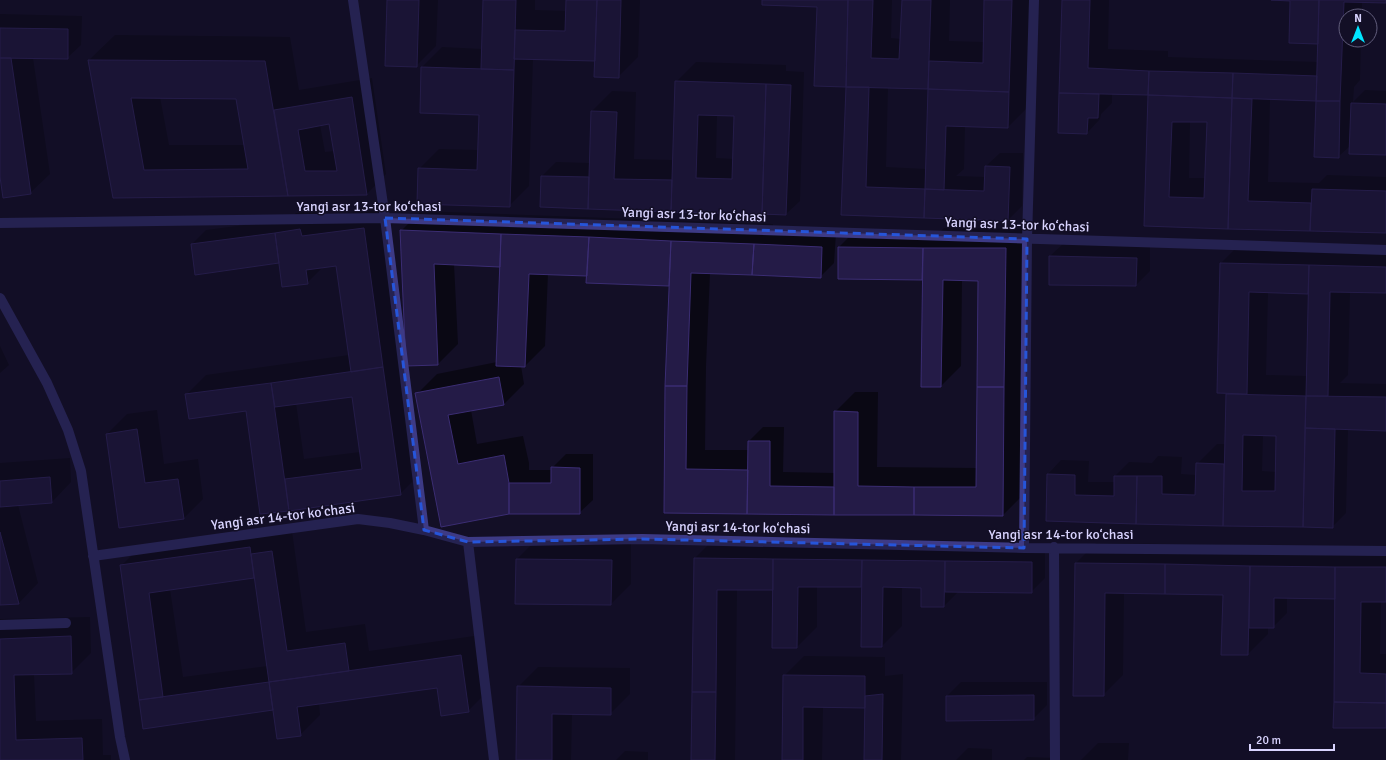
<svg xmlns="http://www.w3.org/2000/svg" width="1386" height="760" font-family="Signika,sans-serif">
	<rect width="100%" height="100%" fill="#130f26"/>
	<!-- shadow -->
	<path fill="#0007" fill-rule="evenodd" d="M 388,0 L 438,0 L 436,46 L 416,66 Z
		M 484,0 L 535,0 L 535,10 L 567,11 L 567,0 L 640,0 L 638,57 L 618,77 L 596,60 L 533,58 L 529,186 L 509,206 L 419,169 L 439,149 L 479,150 L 480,114 L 422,67 L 442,47 L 482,49 Z
		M 763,0 L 892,0 L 891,38 L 901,39 L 903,0 L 950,0 L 949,41 L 984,42 L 985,0 L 1031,0 L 1028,107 L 1008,127 L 965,125 L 964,169 L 956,176 L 986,177 L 986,166 L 1000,153 L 1023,153 L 1022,206 L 1008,220 L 842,214 L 847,86 L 818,6 ZM 888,87 L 929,88 L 926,169 L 886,167 Z
		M 1063,0 L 1109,0 L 1108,49 L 1168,51 L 1168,57 L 1319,62 L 1319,43 L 1291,0 L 1386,0 L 1386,2 L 1362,2 L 1362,16 L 1346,16 L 1346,40 L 1361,40 L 1360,80 L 1354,87 L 1353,102 L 1365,90 L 1386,91 L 1386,154 L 1351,145 L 1338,157 L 1317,100 L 1270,98 L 1268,182 L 1319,183 L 1327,175 L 1386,177 L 1386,232 L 1145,225 L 1149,94 L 1112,93 L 1112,103 L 1101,114 L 1100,119 L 1087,133 L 1060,93 L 1061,92 ZM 1190,121 L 1208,122 L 1206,178 L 1189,178 Z
		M 0,14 L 82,16 L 81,45 L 67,58 L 33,58 L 50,174 L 30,193 L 0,170 Z
		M 115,35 L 290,37 L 299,90 L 372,78 L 386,174 L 367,194 L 114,197 L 89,60 ZM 160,97 L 237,98 L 245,145 L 169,145 ZM 330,123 L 335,151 L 325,152 L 320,125 Z
		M 696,62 L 786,65 L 786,71 L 804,72 L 800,201 L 786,214 L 541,207 L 542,176 L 556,162 L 590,163 L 592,111 L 612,91 L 636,92 L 634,159 L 674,160 L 676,82 ZM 717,115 L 735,115 L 734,159 L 716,158 Z
		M 384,209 L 420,474 L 400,494 L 261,513 L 247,410 L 186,395 L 206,375 L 349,355 L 337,265 L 323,267 L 307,283 L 280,262 L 192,244 L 206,230 L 290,219 L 296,213 L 320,210 L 321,217 ZM 353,396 L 360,452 L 304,459 L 296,403 Z
		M 421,211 L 773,224 L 773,231 L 836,233 L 834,263 L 820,277 L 710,273 L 706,366 L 705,450 L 749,450 L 749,441 L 763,427 L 784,427 L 783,472 L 835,473 L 835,412 L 855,392 L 878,392 L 877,467 L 977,468 L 979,280 L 962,280 L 961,366 L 941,386 L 922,386 L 923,277 L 922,279 L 839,247 L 853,233 L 938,234 L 944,228 L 1025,229 L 1023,495 L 1003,515 L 665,512 L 670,285 L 588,282 L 588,275 L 548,273 L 545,346 L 525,366 L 521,366 L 524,384 L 504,404 L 471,410 L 477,444 L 523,436 L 529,463 L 529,470 L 552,470 L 552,468 L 566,454 L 593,454 L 593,500 L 579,513 L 509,513 L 442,526 L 417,394 L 437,374 L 497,362 L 501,266 L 454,264 L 458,344 L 438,364 L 401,231 Z
		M 1064,243 L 1150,245 L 1150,271 L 1136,285 L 1050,256 Z
		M 1241,243 L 1386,247 L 1386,292 L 1350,291 L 1348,375 L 1340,383 L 1386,384 L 1386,430 L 1348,429 L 1346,513 L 1332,527 L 1047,520 L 1048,474 L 1061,460 L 1089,461 L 1088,482 L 1115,482 L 1115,476 L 1129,462 L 1152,463 L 1158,456 L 1182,457 L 1181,474 L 1196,475 L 1197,464 L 1217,444 L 1226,444 L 1227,393 L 1218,392 L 1221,263 ZM 1268,292 L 1309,293 L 1307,376 L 1266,375 ZM 1263,434 L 1277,435 L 1276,472 L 1262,471 Z
		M 0,346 L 9,365 L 0,373 Z
		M 157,410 L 164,464 L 198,459 L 203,499 L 183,519 L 120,527 L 107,434 L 127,414 Z
		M 70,458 L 71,482 L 52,502 L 18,505 L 38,583 L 19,603 L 0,604 L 0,463 Z
		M 292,531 L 306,632 L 365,624 L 369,651 L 481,635 L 488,691 L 468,711 L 438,686 L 319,703 L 320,715 L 300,735 L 274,709 L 144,728 L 121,566 L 141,546 ZM 255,577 L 268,666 L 183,677 L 170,589 Z
		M 715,538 L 965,541 L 964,547 L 1045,549 L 1045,578 L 1031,592 L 959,591 L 944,606 L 922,587 L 902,586 L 902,626 L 882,646 L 862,586 L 817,586 L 817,627 L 797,647 L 774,589 L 737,589 L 735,760 L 692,760 L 695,558 Z
		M 537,539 L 631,540 L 631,584 L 611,604 L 517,559 Z
		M 1096,543 L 1386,547 L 1386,601 L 1381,601 L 1380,654 L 1386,654 L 1386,727 L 1334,727 L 1336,598 L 1287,598 L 1287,613 L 1273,627 L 1268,627 L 1268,634 L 1248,654 L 1224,594 L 1124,593 L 1123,675 L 1103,695 L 1076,563 Z
		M 90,617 L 91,653 L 71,673 L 34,674 L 36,721 L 102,719 L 103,755 L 111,755 L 111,760 L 0,760 L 0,619 Z
		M 804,656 L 885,657 L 885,676 L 903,674 L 901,760 L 865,760 L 866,707 L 823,706 L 822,760 L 783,760 L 784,676 Z
		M 538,667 L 630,668 L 630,694 L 610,714 L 572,713 L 571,760 L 517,760 L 518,687 Z
		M 961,682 L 1047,682 L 1047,705 L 1033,719 L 947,720 L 947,696 Z
		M 1098,743 L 1129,743 L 1128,760 L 1081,760 Z
		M 968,748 L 992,749 L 992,760 L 956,760 Z
		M 625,751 L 648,752 L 648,760 L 616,760 Z
		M 1027,757 L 1056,758 L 1056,760 L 1024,760 Z"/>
	<!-- building -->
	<path fill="#241b47" stroke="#3b2d73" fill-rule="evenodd" d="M 387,0 L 419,0 L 417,67 L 385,66 Z
		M 483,0 L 516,0 L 514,70 L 481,69 Z
		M 566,0 L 597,0 L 595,61 L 514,59 L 515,30 L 565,31 Z
		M 597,0 L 621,0 L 619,78 L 594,77 Z
		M 762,0 L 848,0 L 846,87 L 814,86 L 817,7 L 762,5 Z
		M 848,0 L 873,0 L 871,58 L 899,59 L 902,0 L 931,0 L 928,89 L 846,87 Z
		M 984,0 L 1012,0 L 1009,92 L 928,89 L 929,61 L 983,63 Z
		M 1062,0 L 1090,0 L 1088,68 L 1149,71 L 1148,95 L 1059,93 Z
		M 1271,0 L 1319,0 L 1318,44 L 1289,43 L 1290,1 Z
		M 1319,0 L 1386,0 L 1386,3 L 1344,2 L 1340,101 L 1316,101 Z
		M 0,28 L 68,29 L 68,59 L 0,58 Z
		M 0,58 L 11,58 L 31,194 L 3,198 L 0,177 Z
		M 88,60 L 265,61 L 288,196 L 113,198 ZM 131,98 L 236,99 L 248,169 L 144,170 Z
		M 421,67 L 514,70 L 510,207 L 417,204 L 418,168 L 477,170 L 479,115 L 420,113 Z
		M 1149,71 L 1233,73 L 1232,98 L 1148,95 Z
		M 1233,73 L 1317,76 L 1316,101 L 1232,98 Z
		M 675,81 L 766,84 L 762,214 L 671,212 ZM 698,115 L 734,116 L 732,179 L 696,178 Z
		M 766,84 L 791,85 L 786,215 L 762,214 Z
		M 846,87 L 869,87 L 866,187 L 925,189 L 924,218 L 841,215 Z
		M 928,89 L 1009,92 L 1008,128 L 946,126 L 944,190 L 925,189 Z
		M 1059,93 L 1099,94 L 1098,118 L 1088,118 L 1087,134 L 1058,133 Z
		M 1148,95 L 1232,98 L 1228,229 L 1144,226 ZM 1172,122 L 1207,122 L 1204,198 L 1169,197 Z
		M 352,97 L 367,195 L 288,196 L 274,110 ZM 329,124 L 337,171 L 305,171 L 298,130 Z
		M 1232,98 L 1252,99 L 1248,201 L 1311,203 L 1310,231 L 1228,229 Z
		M 1316,101 L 1340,101 L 1339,158 L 1314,157 Z
		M 1351,103 L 1386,104 L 1386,155 L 1349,154 Z
		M 591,111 L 617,112 L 614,179 L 672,180 L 671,212 L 588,209 Z
		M 985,166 L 1010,167 L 1008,221 L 924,218 L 925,189 L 984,191 Z
		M 541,176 L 589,177 L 588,209 L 540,207 Z
		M 1312,189 L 1386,191 L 1386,233 L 1310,231 Z
		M 364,228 L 383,367 L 351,372 L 336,266 L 306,270 L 308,284 L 282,287 L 275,233 L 300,229 L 302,236 Z
		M 400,230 L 501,234 L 500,267 L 434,264 L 438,365 L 406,366 Z
		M 275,233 L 279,263 L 195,275 L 191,244 Z
		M 501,234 L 589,237 L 587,276 L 529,274 L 525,367 L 496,366 Z
		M 589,237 L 671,241 L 669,286 L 586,283 Z
		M 671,241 L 754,244 L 752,275 L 691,273 L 687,386 L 665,386 Z
		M 754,244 L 822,247 L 821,278 L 752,275 Z
		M 838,247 L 923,248 L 922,280 L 838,279 Z
		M 923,248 L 1006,248 L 1004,387 L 977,387 L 978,281 L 943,280 L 941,387 L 921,387 Z
		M 1049,256 L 1137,258 L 1136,286 L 1049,285 Z
		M 1220,263 L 1309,265 L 1308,294 L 1249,292 L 1247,394 L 1217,393 Z
		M 1309,265 L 1386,267 L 1386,293 L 1330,292 L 1328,396 L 1306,396 Z
		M 383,367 L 401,495 L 289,511 L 285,479 L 362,469 L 352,397 L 275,407 L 271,383 Z
		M 499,377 L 504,405 L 448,415 L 458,464 L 504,455 L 509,483 L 509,514 L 441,527 L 415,393 Z
		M 271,383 L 289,511 L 260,514 L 246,411 L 189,419 L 185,394 Z
		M 665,386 L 687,386 L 686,469 L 748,470 L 747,514 L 664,513 Z
		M 977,387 L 1004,387 L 1003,516 L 914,515 L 914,487 L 976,487 Z
		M 1226,394 L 1306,396 L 1303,527 L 1223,526 ZM 1243,435 L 1276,436 L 1275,491 L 1242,491 Z
		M 1306,396 L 1386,397 L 1386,431 L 1305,428 Z
		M 834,411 L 858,412 L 858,486 L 914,487 L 914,515 L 834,515 Z
		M 1305,428 L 1335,429 L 1333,528 L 1303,527 Z
		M 137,429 L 145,483 L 178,479 L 184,519 L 119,528 L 106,434 Z
		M 748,441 L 770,441 L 770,486 L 834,487 L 834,515 L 747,514 Z
		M 1196,463 L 1224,464 L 1223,526 L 1136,524 L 1137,476 L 1162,476 L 1162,494 L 1195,495 Z
		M 551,467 L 580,468 L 580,514 L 509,514 L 509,483 L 551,483 Z
		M 1047,474 L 1075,475 L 1075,495 L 1114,496 L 1114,476 L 1137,476 L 1136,524 L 1046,521 Z
		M 50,477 L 52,503 L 0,507 L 0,481 Z
		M 0,532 L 19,604 L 0,605 Z
		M 250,547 L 254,578 L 149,593 L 163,697 L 139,700 L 120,565 Z
		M 272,551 L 287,651 L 345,643 L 349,671 L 269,682 L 251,554 Z
		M 694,558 L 773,559 L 773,590 L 717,590 L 716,692 L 692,692 Z
		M 516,559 L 612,560 L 611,605 L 515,604 Z
		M 773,559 L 862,560 L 861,587 L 798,587 L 797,648 L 772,648 Z
		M 862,560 L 945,561 L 944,607 L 921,607 L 921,588 L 883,587 L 882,647 L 861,647 Z
		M 945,561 L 1032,562 L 1032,593 L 945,592 Z
		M 1075,563 L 1165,564 L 1165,594 L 1105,593 L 1104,696 L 1073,696 Z
		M 1165,564 L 1250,566 L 1248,655 L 1221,655 L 1223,595 L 1165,594 Z
		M 1250,566 L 1335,567 L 1335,599 L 1274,598 L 1274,628 L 1249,628 Z
		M 1335,567 L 1386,567 L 1386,602 L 1361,602 L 1360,673 L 1386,674 L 1386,703 L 1334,702 Z
		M 71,636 L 72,674 L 14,675 L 16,740 L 82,738 L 83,760 L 0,760 L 0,639 Z
		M 461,655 L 469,712 L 441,716 L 437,688 L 297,707 L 301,736 L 277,739 L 269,682 Z
		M 783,675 L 865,676 L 865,708 L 803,707 L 803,760 L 782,760 Z
		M 269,682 L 273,710 L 143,729 L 139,700 Z
		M 517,686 L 611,688 L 611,715 L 552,714 L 552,760 L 516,760 Z
		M 692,692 L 716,692 L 715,760 L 691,760 Z
		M 883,694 L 882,760 L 864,760 L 865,696 Z
		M 1034,695 L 1034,720 L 946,721 L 946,696 Z
		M 1334,702 L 1386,703 L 1386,728 L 1333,728 Z"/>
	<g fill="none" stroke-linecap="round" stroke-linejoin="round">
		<!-- street -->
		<path stroke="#3d3a85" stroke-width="10" d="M 353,0 L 385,218 L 424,530
			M 0,223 L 385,218 L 1386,250
			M 0,298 L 47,383 L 68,430 L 81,471 L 120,737 L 125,760
			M 468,542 L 494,760
			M 1054,547 L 1055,760
			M 1024,548 L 1027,239 L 1034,0
			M 93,556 L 358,519 L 390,523 L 424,530 L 468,542 L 642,539 L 1024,548 L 1386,551
			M 0,625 L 66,623"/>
	</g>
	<!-- marked area -->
	<path d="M0 0H1386V760H0ZM 385,218 L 1027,239 L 1024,548 L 642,539 L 468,542 L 424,530 Z" fill="#130f26" fill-opacity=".55" fill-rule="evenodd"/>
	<path fill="none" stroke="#2655da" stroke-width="3" stroke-dasharray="8 5" stroke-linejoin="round" d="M 385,218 L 1027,239 L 1024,548 L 642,539 L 468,542 L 424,530 Z"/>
	<g text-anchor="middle" stroke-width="3" stroke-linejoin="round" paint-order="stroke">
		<!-- street labels -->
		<g font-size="14" fill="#d9d4ff" stroke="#130f26">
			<text x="369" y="211">Yangi asr 13-tor koʻchasi</text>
			<text transform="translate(694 214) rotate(2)" y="5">Yangi asr 13-tor koʻchasi</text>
			<text transform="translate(1017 224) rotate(2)" y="5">Yangi asr 13-tor koʻchasi</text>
			<text transform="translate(283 516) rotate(-7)" y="5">Yangi asr 14-tor koʻchasi</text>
			<text transform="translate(738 527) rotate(1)" y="5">Yangi asr 14-tor koʻchasi</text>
			<text x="1061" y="539">Yangi asr 14-tor koʻchasi</text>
		</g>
	</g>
	<!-- north arrow -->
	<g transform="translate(1358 28)"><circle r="19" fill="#130f26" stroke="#625e7d"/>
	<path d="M0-3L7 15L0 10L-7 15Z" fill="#00e5ff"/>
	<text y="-6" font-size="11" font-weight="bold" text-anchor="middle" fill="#d9d4ff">N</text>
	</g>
	<!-- scale -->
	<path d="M1250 744v6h84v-6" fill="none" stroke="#d9d4ff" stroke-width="2"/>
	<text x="1256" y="744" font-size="12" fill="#d9d4ff" stroke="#130f26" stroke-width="3" paint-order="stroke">20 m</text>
</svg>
